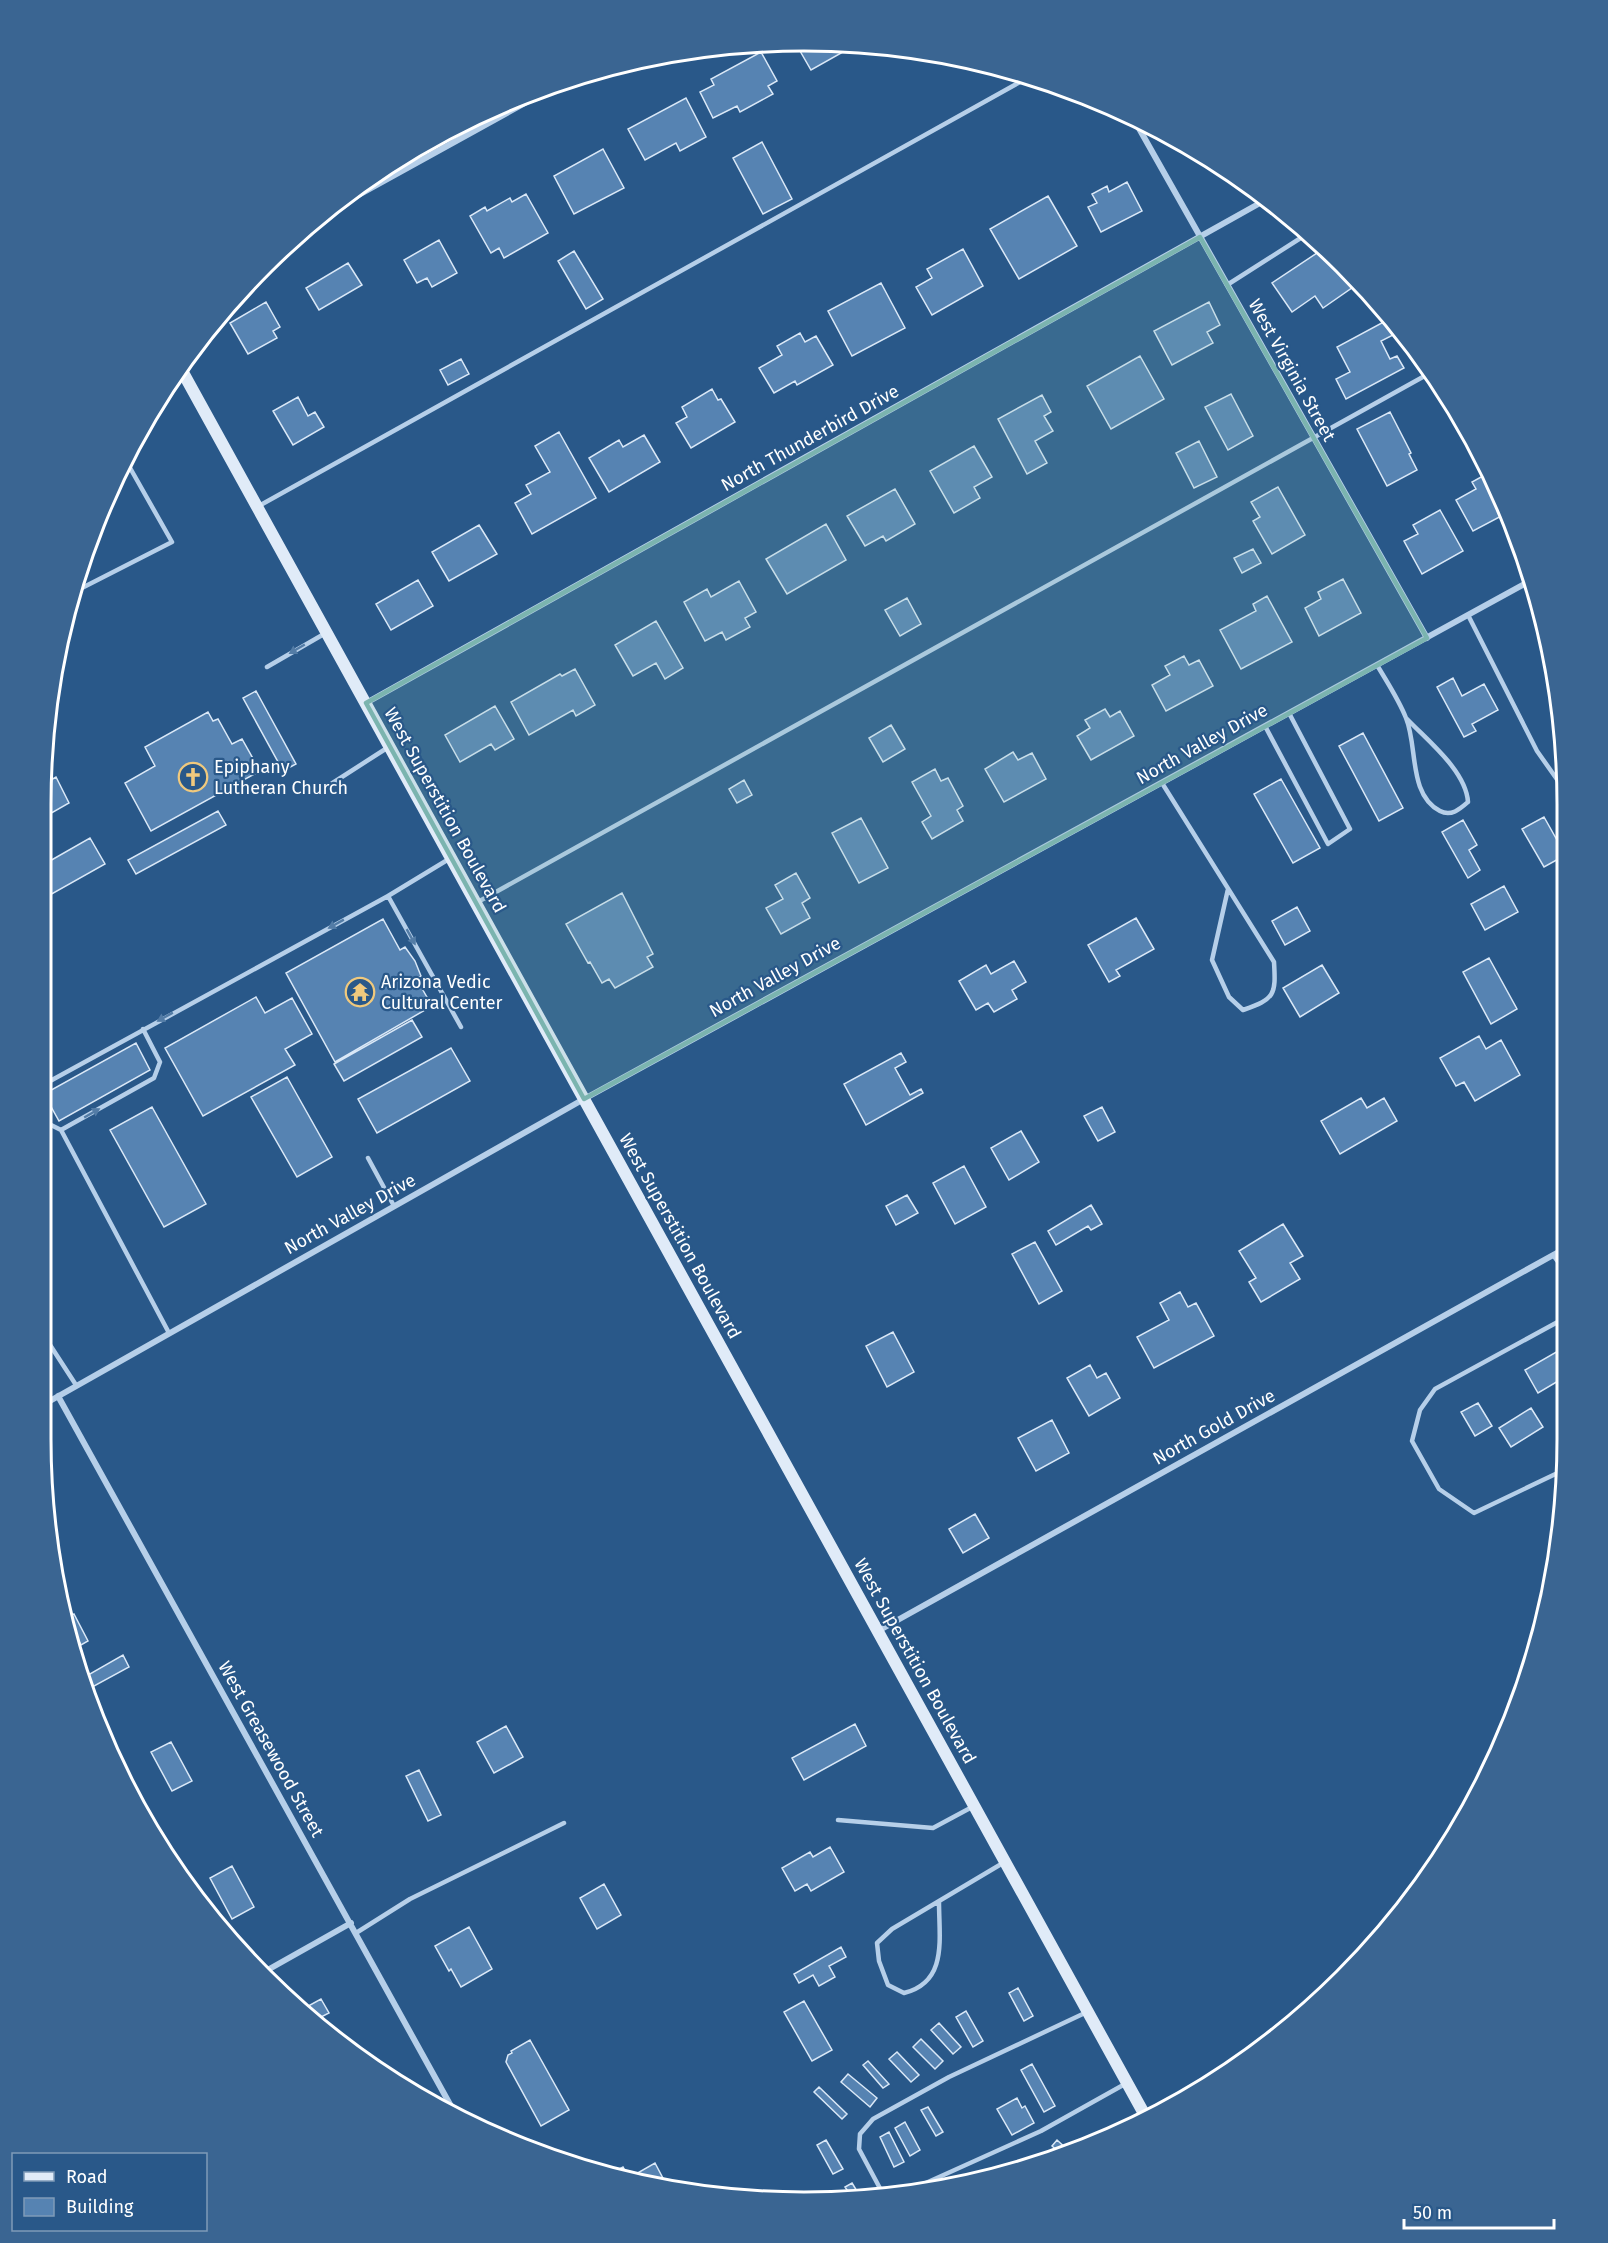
<svg xmlns="http://www.w3.org/2000/svg" width="1608" height="2243" font-family="'Fira Sans',sans-serif">
	<rect width="100%" height="100%" fill="#295889"/>
	<!-- building -->
	<path fill="#5683b2" stroke="#dae8f7" stroke-width="1.5" d="M 851,42 L 841,48 L 843,52 L 811,70 L 796,44 Z
		M 761,52 L 777,81 L 768,86 L 773,94 L 740,112 L 737,106 L 713,118 L 700,92 L 714,85 L 711,79 Z
		M 686,98 L 706,137 L 680,151 L 676,143 L 645,160 L 628,129 Z
		M 762,142 L 792,199 L 763,214 L 733,158 Z
		M 603,149 L 624,188 L 574,214 L 554,176 Z
		M 1127,182 L 1142,211 L 1101,232 L 1088,207 L 1097,203 L 1092,194 L 1107,186 L 1109,192 Z
		M 526,194 L 548,233 L 504,258 L 499,248 L 491,253 L 470,216 L 485,207 L 487,211 L 510,198 L 512,202 Z
		M 1048,196 L 1077,246 L 1019,279 L 990,229 Z
		M 439,240 L 457,273 L 432,287 L 427,278 L 417,283 L 404,260 Z
		M 963,249 L 983,286 L 932,315 L 916,287 L 932,278 L 927,269 Z
		M 1323,249 L 1347,272 L 1356,285 L 1323,308 L 1315,296 L 1292,312 L 1272,283 Z
		M 574,251 L 603,299 L 586,309 L 558,261 Z
		M 348,263 L 362,285 L 319,310 L 306,288 Z
		M 881,283 L 905,328 L 852,356 L 828,311 Z
		M 266,302 L 280,327 L 273,331 L 277,338 L 248,354 L 230,323 Z
		M 1209,302 L 1220,325 L 1207,332 L 1213,343 L 1172,365 L 1154,331 Z
		M 1391,318 L 1399,332 L 1381,341 L 1390,359 L 1397,356 L 1404,368 L 1346,399 L 1336,379 L 1350,372 L 1337,347 Z
		M 800,333 L 805,342 L 816,336 L 833,365 L 797,385 L 795,381 L 774,393 L 759,368 L 782,355 L 777,346 Z
		M 1140,356 L 1164,399 L 1111,429 L 1087,386 Z
		M 461,359 L 469,374 L 448,385 L 440,370 Z
		M 712,389 L 718,400 L 721,399 L 735,422 L 691,448 L 676,423 L 687,417 L 682,407 Z
		M 1231,394 L 1253,436 L 1228,450 L 1205,407 Z
		M 1042,395 L 1051,412 L 1044,416 L 1053,431 L 1035,441 L 1047,463 L 1027,474 L 998,419 Z
		M 298,397 L 308,416 L 315,412 L 324,427 L 293,445 L 273,411 Z
		M 1390,412 L 1411,453 L 1409,454 L 1417,470 L 1387,486 L 1357,429 Z
		M 559,432 L 596,498 L 532,534 L 515,503 L 531,494 L 526,485 L 550,472 L 535,446 Z
		M 644,435 L 660,462 L 609,492 L 589,458 L 619,440 L 623,447 Z
		M 1199,441 L 1217,477 L 1194,488 L 1176,453 Z
		M 974,446 L 992,477 L 974,487 L 980,498 L 954,513 L 930,471 Z
		M 1490,472 L 1509,512 L 1473,531 L 1456,500 L 1476,489 L 1472,482 Z
		M 1278,487 L 1305,535 L 1272,554 L 1253,521 L 1260,517 L 1251,502 Z
		M 895,489 L 915,524 L 886,541 L 883,536 L 865,546 L 847,516 Z
		M 1440,510 L 1463,551 L 1422,574 L 1404,541 L 1418,534 L 1413,525 Z
		M 826,524 L 846,560 L 787,594 L 766,559 Z
		M 479,525 L 497,554 L 449,581 L 432,552 Z
		M 1253,549 L 1261,563 L 1242,573 L 1234,558 Z
		M 1343,579 L 1361,613 L 1319,636 L 1305,608 L 1321,599 L 1318,592 Z
		M 418,580 L 433,606 L 391,630 L 376,604 Z
		M 739,581 L 756,612 L 745,618 L 750,627 L 726,640 L 722,632 L 705,641 L 684,602 L 707,589 L 711,597 Z
		M 1267,596 L 1292,642 L 1241,669 L 1220,630 L 1256,611 L 1253,604 Z
		M 907,598 L 921,624 L 900,636 L 885,610 Z
		M 656,621 L 683,668 L 665,679 L 656,663 L 633,676 L 615,645 Z
		M 1184,656 L 1189,665 L 1199,660 L 1213,686 L 1166,711 L 1152,685 L 1170,675 L 1165,666 Z
		M 575,669 L 595,705 L 576,716 L 573,710 L 529,735 L 511,702 L 560,674 L 562,676 Z
		M 1453,678 L 1462,696 L 1484,684 L 1498,710 L 1472,724 L 1476,731 L 1464,737 L 1437,687 Z
		M 256,691 L 296,764 L 283,771 L 243,698 Z
		M 495,706 L 514,739 L 495,750 L 491,744 L 460,762 L 445,735 Z
		M 1105,709 L 1110,717 L 1120,711 L 1134,736 L 1091,760 L 1077,736 L 1090,728 L 1085,720 Z
		M 208,712 L 213,721 L 218,719 L 232,744 L 242,739 L 260,771 L 151,831 L 125,783 L 155,766 L 145,747 Z
		M 891,725 L 905,749 L 883,762 L 869,738 Z
		M 1363,733 L 1403,808 L 1379,821 L 1339,746 Z
		M 1013,752 L 1018,760 L 1032,753 L 1046,779 L 1004,802 L 985,769 Z
		M 935,769 L 941,781 L 948,778 L 963,806 L 957,810 L 963,821 L 932,839 L 922,822 L 931,816 L 912,782 Z
		M 56,777 L 69,803 L 41,819 L 42,785 Z
		M 1281,779 L 1320,848 L 1293,863 L 1254,794 Z
		M 744,780 L 752,795 L 737,803 L 729,789 Z
		M 218,811 L 226,825 L 136,874 L 128,860 Z
		M 1544,817 L 1562,849 L 1562,857 L 1544,867 L 1522,829 Z
		M 861,818 L 888,868 L 859,883 L 832,833 Z
		M 1463,820 L 1477,845 L 1469,850 L 1480,870 L 1468,878 L 1442,832 Z
		M 90,838 L 105,864 L 41,900 L 41,866 Z
		M 796,873 L 810,898 L 802,903 L 810,918 L 781,934 L 766,908 L 783,899 L 775,885 Z
		M 1504,886 L 1518,912 L 1485,930 L 1471,904 Z
		M 622,893 L 653,954 L 647,957 L 653,967 L 615,988 L 609,979 L 602,983 L 590,962 L 588,963 L 566,924 Z
		M 1297,907 L 1310,931 L 1285,945 L 1272,921 Z
		M 1136,918 L 1154,949 L 1116,970 L 1120,976 L 1109,982 L 1088,945 Z
		M 383,919 L 400,950 L 405,947 L 415,961 L 421,976 L 416,978 L 432,1006 L 335,1062 L 286,973 Z
		M 1489,958 L 1517,1009 L 1491,1024 L 1463,972 Z
		M 1014,961 L 1026,982 L 1012,990 L 1017,999 L 994,1012 L 988,1003 L 976,1010 L 959,981 L 986,965 L 991,974 Z
		M 1322,965 L 1339,993 L 1300,1017 L 1283,988 Z
		M 256,997 L 265,1013 L 292,998 L 312,1034 L 285,1049 L 295,1065 L 203,1116 L 165,1048 Z
		M 412,1020 L 422,1037 L 344,1081 L 334,1064 Z
		M 1479,1036 L 1486,1049 L 1501,1040 L 1520,1075 L 1475,1101 L 1464,1082 L 1456,1086 L 1440,1058 Z
		M 136,1043 L 150,1070 L 59,1121 L 44,1094 Z
		M 451,1048 L 470,1081 L 377,1133 L 358,1099 Z
		M 901,1053 L 906,1062 L 895,1068 L 910,1095 L 921,1089 L 923,1093 L 866,1125 L 844,1084 Z
		M 287,1077 L 332,1157 L 297,1177 L 251,1097 Z
		M 1361,1098 L 1367,1108 L 1384,1098 L 1397,1121 L 1340,1154 L 1321,1121 Z
		M 152,1107 L 206,1204 L 164,1227 L 110,1130 Z
		M 1102,1107 L 1115,1132 L 1098,1141 L 1084,1116 Z
		M 1021,1131 L 1039,1162 L 1009,1180 L 991,1148 Z
		M 41,1166 L 49,1182 L 41,1187 Z
		M 964,1166 L 986,1207 L 955,1224 L 933,1183 Z
		M 907,1195 L 918,1213 L 896,1225 L 886,1206 Z
		M 1091,1205 L 1102,1224 L 1091,1230 L 1088,1226 L 1056,1245 L 1048,1231 Z
		M 1283,1224 L 1303,1256 L 1290,1263 L 1300,1279 L 1261,1302 L 1249,1282 L 1256,1278 L 1239,1251 Z
		M 1035,1242 L 1062,1291 L 1039,1304 L 1012,1254 Z
		M 1180,1292 L 1188,1307 L 1196,1303 L 1214,1336 L 1154,1368 L 1137,1337 L 1169,1320 L 1160,1303 Z
		M 893,1332 L 914,1372 L 887,1387 L 866,1346 Z
		M 1565,1347 L 1565,1377 L 1538,1393 L 1525,1370 Z
		M 1090,1365 L 1097,1378 L 1106,1373 L 1120,1398 L 1089,1416 L 1067,1378 Z
		M 1478,1403 L 1492,1426 L 1475,1436 L 1461,1412 Z
		M 1531,1408 L 1543,1427 L 1511,1447 L 1499,1428 Z
		M 1052,1420 L 1069,1453 L 1036,1471 L 1018,1438 Z
		M 975,1514 L 989,1538 L 963,1553 L 949,1529 Z
		M 74,1614 L 88,1641 L 81,1645 L 67,1617 Z
		M 123,1655 L 129,1667 L 85,1691 L 81,1679 Z
		M 855,1724 L 866,1746 L 804,1780 L 792,1758 Z
		M 506,1726 L 523,1757 L 494,1773 L 477,1742 Z
		M 171,1742 L 192,1781 L 172,1791 L 151,1752 Z
		M 419,1770 L 441,1815 L 428,1821 L 406,1776 Z
		M 830,1847 L 844,1872 L 811,1891 L 807,1884 L 795,1891 L 782,1868 L 810,1852 L 813,1857 Z
		M 232,1866 L 254,1907 L 232,1919 L 210,1878 Z
		M 604,1884 L 621,1915 L 597,1929 L 580,1898 Z
		M 469,1927 L 492,1969 L 461,1987 L 451,1969 L 449,1971 L 435,1946 Z
		M 841,1947 L 846,1957 L 829,1966 L 835,1977 L 819,1986 L 813,1975 L 799,1983 L 794,1974 Z
		M 1018,1988 L 1033,2016 L 1024,2021 L 1009,1993 Z
		M 321,1999 L 329,2013 L 317,2019 L 322,2027 L 299,2011 Z
		M 804,2001 L 832,2050 L 812,2061 L 784,2012 Z
		M 966,2011 L 983,2041 L 973,2047 L 956,2017 Z
		M 939,2023 L 961,2047 L 953,2054 L 931,2030 Z
		M 921,2039 L 943,2061 L 935,2069 L 913,2047 Z
		M 530,2040 L 569,2110 L 541,2126 L 506,2062 L 508,2055 L 512,2053 L 511,2051 Z
		M 897,2052 L 919,2075 L 911,2082 L 889,2059 Z
		M 868,2061 L 889,2084 L 883,2088 L 863,2065 Z
		M 1032,2064 L 1055,2106 L 1044,2112 L 1021,2070 Z
		M 848,2074 L 877,2098 L 870,2107 L 841,2082 Z
		M 819,2087 L 847,2114 L 842,2119 L 814,2092 Z
		M 1017,2098 L 1022,2108 L 1025,2106 L 1034,2123 L 1012,2135 L 997,2109 Z
		M 928,2107 L 943,2132 L 936,2136 L 921,2110 Z
		M 905,2122 L 920,2150 L 910,2156 L 895,2128 Z
		M 889,2132 L 904,2162 L 894,2167 L 880,2137 Z
		M 826,2140 L 843,2169 L 833,2174 L 817,2145 Z
		M 1057,2140 L 1069,2151 L 1061,2154 L 1052,2146 Z
		M 655,2163 L 666,2184 L 660,2187 L 606,2176 L 623,2167 L 629,2178 Z
		M 852,2183 L 860,2196 L 851,2196 L 845,2187 Z"/>
	<g fill="none" stroke-linecap="round" stroke-linejoin="round">
		<!-- service -->
		<path stroke="#b6cfe9" stroke-width="4.5" d="M 1227,285 L 1307,234
			M 257,507 L 1029,77
			M 74,592 L 172,542 L 125,459
			M 1468,615 L 1537,751 L 1561,785
			M 1377,665 C 1387,682 1399,700 1406,718 C 1418,747 1408,794 1440,811 C 1451,817 1460,809 1468,802 C 1466,771 1428,741 1407,719
			M 267,667 L 324,634
			M 1265,726 L 1328,844 L 1350,829 L 1289,713
			M 1162,783 L 1274,962 C 1276,995 1275,999 1243,1010 L 1229,997 L 1212,960 L 1228,889
			M 331,784 L 387,748
			M 449,859 L 388,896 L 461,1027
			M 476,903 L 1430,373
			M 41,1086 L 388,896
			M 61,1130 L 169,1333
			M 41,1131 L 51,1125 L 61,1130 L 154,1078 L 160,1062 L 143,1029
			M 368,1158 L 394,1206
			M 1553,1255 L 1564,1270
			M 1565,1318 L 1435,1389 L 1420,1410 L 1412,1441 L 1439,1489 L 1474,1513 L 1566,1469
			M 41,1331 L 76,1385
			M 838,1820 L 933,1828 L 974,1806
			M 939,1902 C 939,1939 948,1982 904,1993 L 888,1985 L 879,1961 L 877,1943 L 892,1929 L 1003,1863
			M 356,1933 L 410,1899 L 564,1823
			M 894,2196 L 883,2194 L 859,2149 L 860,2134 L 873,2119 L 949,2077 L 1087,2012
			M 897,2196 L 1041,2131 L 1125,2084"/>
		<!-- minor -->
		<path stroke="#b6cfe9" stroke-width="6" d="M 1132,116 L 1427,638
			M 317,218 L 570,78
			M 366,703 L 1269,198
			M 58,1396 L 457,2117
			M 41,1406 L 584,1099 L 1528,582
			M 878,1631 L 1564,1249
			M 264,1972 L 351,1923"/>
		<!-- secondary -->
		<path stroke="#e0ebf8" stroke-width="12" d="M 181,369 L 1147,2119"/>
	</g>
	<!-- one-way arrows -->
	<defs><path id="oneway-solid" d="M-6-.8H1V-3.2L6.5 0L1 3.2V.8H-6Z" transform="scale(1.5)"/></defs>
	<g fill="#537ca6">
		<use href="#oneway-solid" transform="translate(297 649) rotate(150)"/>
		<use href="#oneway-solid" transform="translate(336 924) rotate(151)"/>
		<use href="#oneway-solid" transform="translate(411 937) rotate(61)"/>
		<use href="#oneway-solid" transform="translate(165 1017) rotate(151)"/>
		<use href="#oneway-solid" transform="translate(92 1113) rotate(-30)"/>
	</g>
	<!-- marked area -->
	<path fill="#7bb4af" fill-opacity="0.2" stroke="#7bb4af" stroke-width="4.5" stroke-linejoin="round" d="M 1200,237 L 1427,638 L 584,1099 L 366,703 Z"/>
	<!-- icons -->
	<defs>
		<g id="church-ring" transform="scale(1.5)"><circle r="9.5" fill="#295889" stroke="#f0c97d" stroke-width="1.5"/><path d="M-1.2-6h2.4v3.5h3.3v2.4h-3.3V6h-2.4V-.1h-3.3v-2.4h3.3Z" fill="#f0c97d"/></g>
		<g id="temple-ring" transform="scale(1.5)"><circle r="9.5" fill="#295889" stroke="#f0c97d" stroke-width="1.5"/><path d="M0-6L5-2H3V0L6.5 2.5H4V6H1.5V3h-3V6H-4V2.5H-6.5L-3 0V-2H-5Z" fill="#f0c97d"/></g>
	</defs>
	<g fill-rule="evenodd">
		<use href="#church-ring" x="193" y="777"/>
		<use href="#temple-ring" x="360" y="992"/>
	</g>
	<g text-anchor="middle" stroke-width="4.5" stroke-linejoin="round" paint-order="stroke">
		<!-- street labels -->
		<g font-size="18" fill="#fff" stroke="#295889">
			<text transform="translate(1292 370) rotate(61)" y="6">West Virginia Street</text>
			<text transform="translate(810 438) rotate(-29)" y="6">North Thunderbird Drive</text>
			<text transform="translate(1202 744) rotate(-29)" y="6">North Valley Drive</text>
			<text transform="translate(445 810) rotate(61)" y="6">West Superstition Boulevard</text>
			<text transform="translate(775 977) rotate(-29)" y="6">North Valley Drive</text>
			<text transform="translate(350 1214) rotate(-29)" y="6">North Valley Drive</text>
			<text transform="translate(680 1236) rotate(61)" y="6">West Superstition Boulevard</text>
			<text transform="translate(1214 1427) rotate(-29)" y="6">North Gold Drive</text>
			<text transform="translate(915 1661) rotate(61)" y="6">West Superstition Boulevard</text>
			<text transform="translate(271 1749) rotate(61)" y="6">West Greasewood Street</text>
		</g>
		<!-- poi labels -->
		<g font-size="18" fill="#fff" stroke="#295889" text-anchor="start">
			<text x="214" y="773">Epiphany<tspan x="214" dy="21">Lutheran Church</tspan></text>
			<text x="381" y="988">Arizona Vedic<tspan x="381" dy="21">Cultural Center</tspan></text>
		</g>
	</g>
	<!-- crop -->
	<path d="M0 0H1608V2243H0ZM804 51H804A753 753 0 0 1 1557 804V1439A753 753 0 0 1 804 2192H804A753 753 0 0 1 51 1439V804A753 753 0 0 1 804 51Z" fill="#3a6592" fill-rule="evenodd"/>
	<path fill="none" stroke="#fff" stroke-width="3" d="M804 51H804A753 753 0 0 1 1557 804V1439A753 753 0 0 1 804 2192H804A753 753 0 0 1 51 1439V804A753 753 0 0 1 804 51Z"/>
	<!-- legend -->
	<rect x="12" y="2153" width="195" height="78" fill="#295889" stroke="#7f9bb8" stroke-width="1.5"/>
	<rect x="24" y="2172" width="30" height="9" fill="#e0ebf8" stroke="#7f9bb8" stroke-width="1.5"/>
	<text x="66" y="2183" font-size="18" fill="#ffffff">Road</text>
	<rect x="24" y="2198" width="30" height="18" fill="#5683b2" stroke="#7f9bb8" stroke-width="1.5"/>
	<text x="66" y="2213" font-size="18" fill="#ffffff">Building</text>
	<!-- scale -->
	<path d="M1404 2219v9h150v-9" fill="none" stroke="#ffffff" stroke-width="3"/>
	<text x="1413" y="2219" font-size="18" fill="#ffffff" stroke="#295889" stroke-width="4.5" paint-order="stroke">50 m</text>
</svg>
